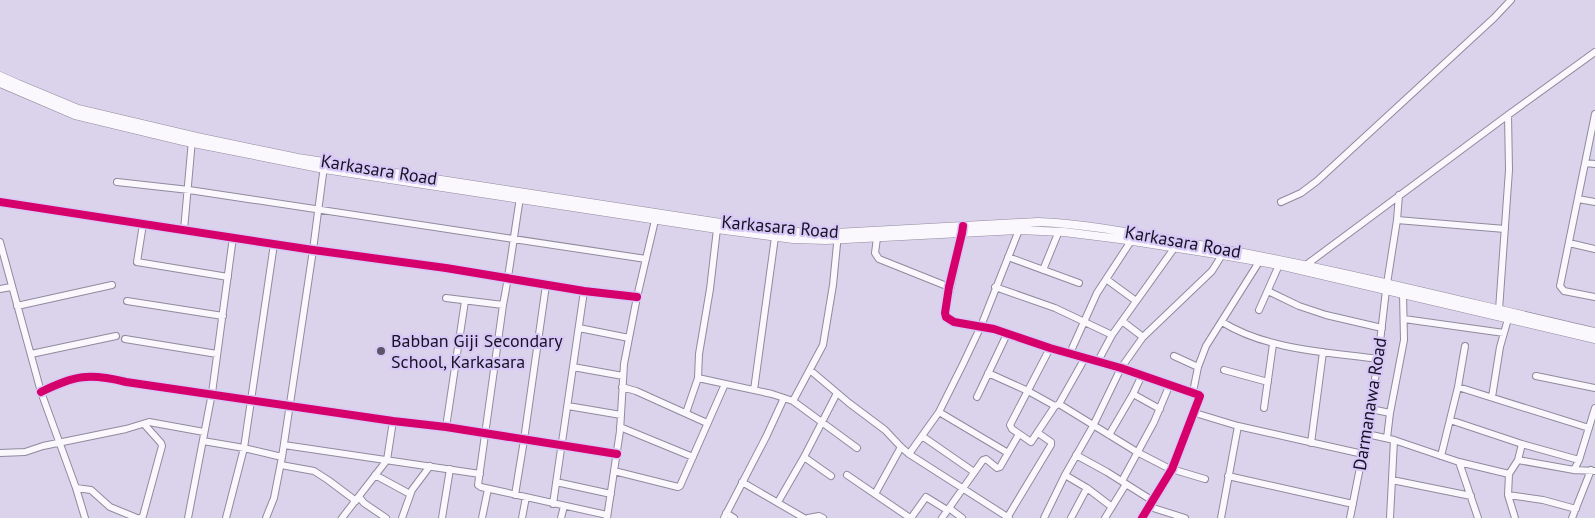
<svg xmlns="http://www.w3.org/2000/svg" width="1595" height="518" font-family="'PT Sans',sans-serif">
	<rect width="100%" height="100%" fill="#dbd2ec"/>
	<g fill="none" stroke-linecap="round" stroke-linejoin="round">
		<!-- minor casing -->
		<g stroke="#918a9d" stroke-width="8">
			<path id="minor" d="M 1595,114 L 1560,286 L 1564,291 L 1595,297
				M 1585,163 L 1595,164
				M 117,182 L 189,190 L 646,259
				M 520,198 C 514,234 510,270 503,305 L 478,485 L 481,487 L 607,515
				M 1578,199 L 1595,202
				M 0,202 L 313,250 L 446,268 L 584,291 L 637,297
				M 1281,202 L 1301,193 L 1317,181 L 1494,18 L 1511,0
				M 1397,220 L 1505,229
				M 143,224 L 137,262 L 228,277
				M 184,230 L 192,140
				M 963,230 L 945,313 L 946,317 L 954,322 L 994,329 L 1050,348 L 1121,368 L 1199,395 L 1200,396 L 1172,469 L 1142,518
				M 877,238 L 875,253 L 879,259 L 949,287
				M 0,242 L 41,392 L 76,488 L 85,518
				M 1569,243 L 1595,249
				M 1008,257 L 1079,283
				M 1306,265 L 1508,115 L 1595,52
				M 1043,270 L 1059,231
				M 1106,279 L 1136,301
				M 995,287 L 1055,308 L 1112,335
				M 0,289 L 11,287
				M 1268,291 L 1299,306 L 1326,315 L 1382,328
				M 446,298 L 503,305
				M 127,301 L 223,316
				M 17,306 L 112,285
				M 1259,310 L 1279,265
				M 1499,310 L 1509,170 L 1508,115
				M 1404,319 L 1504,333
				M 1122,321 L 1143,337
				M 1222,322 C 1267,350 1327,352 1378,359
				M 579,328 L 629,338
				M 125,339 L 217,354
				M 1050,348 L 1010,425 L 1012,429 L 1031,442 L 1055,406 L 1059,404 L 1085,358
				M 1070,353 L 1097,293 L 1131,241
				M 31,354 L 116,336
				M 1174,356 L 1198,367
				M 1098,361 L 1112,335 L 1175,247
				M 573,367 L 623,376
				M 810,370 L 849,403 L 885,430 L 901,447 L 909,454 L 1009,518
				M 1224,370 L 1268,382
				M 988,373 L 1028,391 L 1055,406
				M 1536,376 L 1595,388
				M 698,378 L 772,394 L 793,401 L 857,448
				M 622,387 L 636,391 L 707,423
				M 1458,387 L 1589,428
				M 754,390 L 775,237
				M 41,392 C 75,375 89,373 126,382 L 393,421 L 446,427 L 617,454
				M 1193,392 L 1198,367 L 1206,346 L 1259,262
				M 1133,394 L 1160,409
				M 977,397 L 1007,334
				M 1492,397 L 1500,347 L 1508,319
				M 793,401 L 823,345 L 833,285 L 838,234
				M 1059,404 L 1137,452 L 1168,468 L 1205,479
				M 568,406 L 621,415
				M 1264,408 L 1273,344
				M 1371,409 L 1390,413
				M 939,412 L 1008,453
				M 686,413 L 698,378 L 699,354 L 710,289 L 717,229
				M 1195,413 L 1238,426 L 1363,454
				M 1450,420 L 1522,444 L 1579,460
				M 446,427 L 465,301
				M 620,427 L 693,457
				M 1367,434 L 1394,440 L 1459,462 L 1509,474
				M 1109,435 L 1133,394 L 1142,375
				M 922,436 L 974,472
				M 1387,438 L 1390,413 L 1404,340 L 1403,294
				M 203,441 L 244,448 L 282,457
				M 1311,443 L 1323,352
				M 284,445 L 480,474
				M 0,453 L 25,452 L 43,446 L 126,429 L 149,422 L 204,432
				M 909,454 L 939,412 L 963,364 L 981,326 L 1019,230
				M 1076,455 L 1107,472 L 1153,501
				M 1441,456 L 1458,387 L 1465,346
				M 804,457 L 831,476
				M 1518,460 L 1574,470 L 1595,471
				M 1459,462 L 1478,518
				M 281,465 L 314,471 L 328,480 L 356,501
				M 1574,470 L 1579,460 L 1595,408
				M 614,471 L 678,487 L 680,486 L 725,384
				M 375,475 L 410,494
				M 847,475 L 910,518
				M 1065,475 L 1087,488 L 1112,507
				M 1228,476 L 1353,504
				M 1392,480 L 1471,496
				M 1122,481 L 1154,422 L 1170,384
				M 556,482 L 611,494
				M 742,482 L 804,518
				M 76,488 L 91,490 L 110,507 L 137,518
				M 875,494 L 901,447
				M 515,495 L 524,440 L 546,285
				M 1508,495 L 1543,500 L 1576,509
				M 359,497 L 364,503 L 386,518
				M 778,502 L 804,457 L 837,393
				M 553,504 L 584,291
				M 1150,507 L 1185,518
				M 949,508 L 962,518
				M 726,513 L 734,518
				M 140,518 L 143,516 L 162,446 L 161,443 L 144,424
				M 188,518 L 212,393 L 233,237
				M 226,518 L 244,448 L 274,244
				M 266,518 L 274,498 L 282,457 L 313,250 L 324,166
				M 342,518 L 387,460 L 393,421
				M 402,518 L 412,490 L 430,466
				M 442,518 L 450,469
				M 482,518 L 488,489
				M 522,518 L 526,497
				M 561,518 L 564,506
				M 607,518 L 620,431 L 624,364 L 637,297 L 656,216
				M 724,518 L 766,437 L 784,398
				M 808,518 L 819,516 L 823,518
				M 911,518 L 926,497 L 947,510
				M 942,518 L 983,460 L 986,459 L 997,468 L 1000,467 L 1019,434
				M 1007,518 L 1051,445 L 1051,442 L 1038,433
				M 1044,518 L 1065,475 L 1093,426 L 1121,368 L 1143,337 L 1212,271 L 1222,255
				M 1071,518 L 1087,488
				M 1105,518 L 1126,484
				M 1221,518 L 1238,426
				M 1350,518 L 1368,427 L 1378,359 L 1386,290 L 1397,220 L 1399,195
				M 1390,518 L 1394,440
				M 1515,518 L 1508,495 L 1509,474 L 1518,460 L 1522,444
				M 1572,518 L 1591,470"/>
		</g>
		<!-- major casing -->
		<g stroke="#918a9d" stroke-width="9">
			<path id="major" d="M 0,76 L 18,84 L 78,109 L 197,137 L 298,158 L 760,229 L 810,233 L 835,233 L 1038,222 C 1088,224 1138,234 1188,243 C 1325,266 1459,301 1595,332
				M 0,83 L 75,115 L 183,141 L 324,169 L 717,229 L 793,239 L 826,240 L 1019,230 L 1064,232 L 1120,239 L 1222,255 L 1279,265 L 1595,339"/>
		</g>
		<!-- minor -->
		<use href="#minor" stroke="#faf8fc" stroke-width="6"/>
		<!-- major -->
		<use href="#major" stroke="#faf8fc" stroke-width="8"/>
		<!-- cycleway casing -->
		<g stroke="#d7c8f7" stroke-width="11">
			<path id="cycleway" d="M 0,202 L 313,250 L 446,268 L 584,291 L 637,297
				M 963,226 L 962,233 L 949,287 L 945,313 L 946,317 L 954,322 L 994,329 L 1050,348 L 1121,368 L 1199,395 L 1200,396 L 1172,469 L 1142,518
				M 41,392 C 75,375 89,373 126,382 L 393,421 L 446,427 L 617,454"/>
		</g>
		<!-- cycleway -->
		<use href="#cycleway" stroke="#d6006c" stroke-width="8"/>
	</g>
	<!-- markers -->
	<circle fill="#5c5569" stroke="#d7c8f7" stroke-width="2" cx="381" cy="351" r="5"/>
	<g text-anchor="middle" stroke-width="4.5" stroke-linejoin="round" paint-order="stroke">
		<!-- street labels -->
		<g font-size="18" fill="#171222" stroke="#d7c8f7">
			<text transform="translate(379 170) rotate(9)" y="6">Karkasara Road</text>
			<text transform="translate(780 227) rotate(5)" y="6">Karkasara Road</text>
			<text transform="translate(1183 242) rotate(10)" y="6">Karkasara Road</text>
			<text transform="translate(1370 404) rotate(-81)" y="6">Darmanawa Road</text>
		</g>
		<!-- poi labels -->
		<g font-size="18" fill="#171222" stroke="#d7c8f7" text-anchor="start">
			<text x="391" y="347">Babban Giji Secondary<tspan x="391" dy="21">School, Karkasara</tspan></text>
		</g>
	</g>
</svg>
